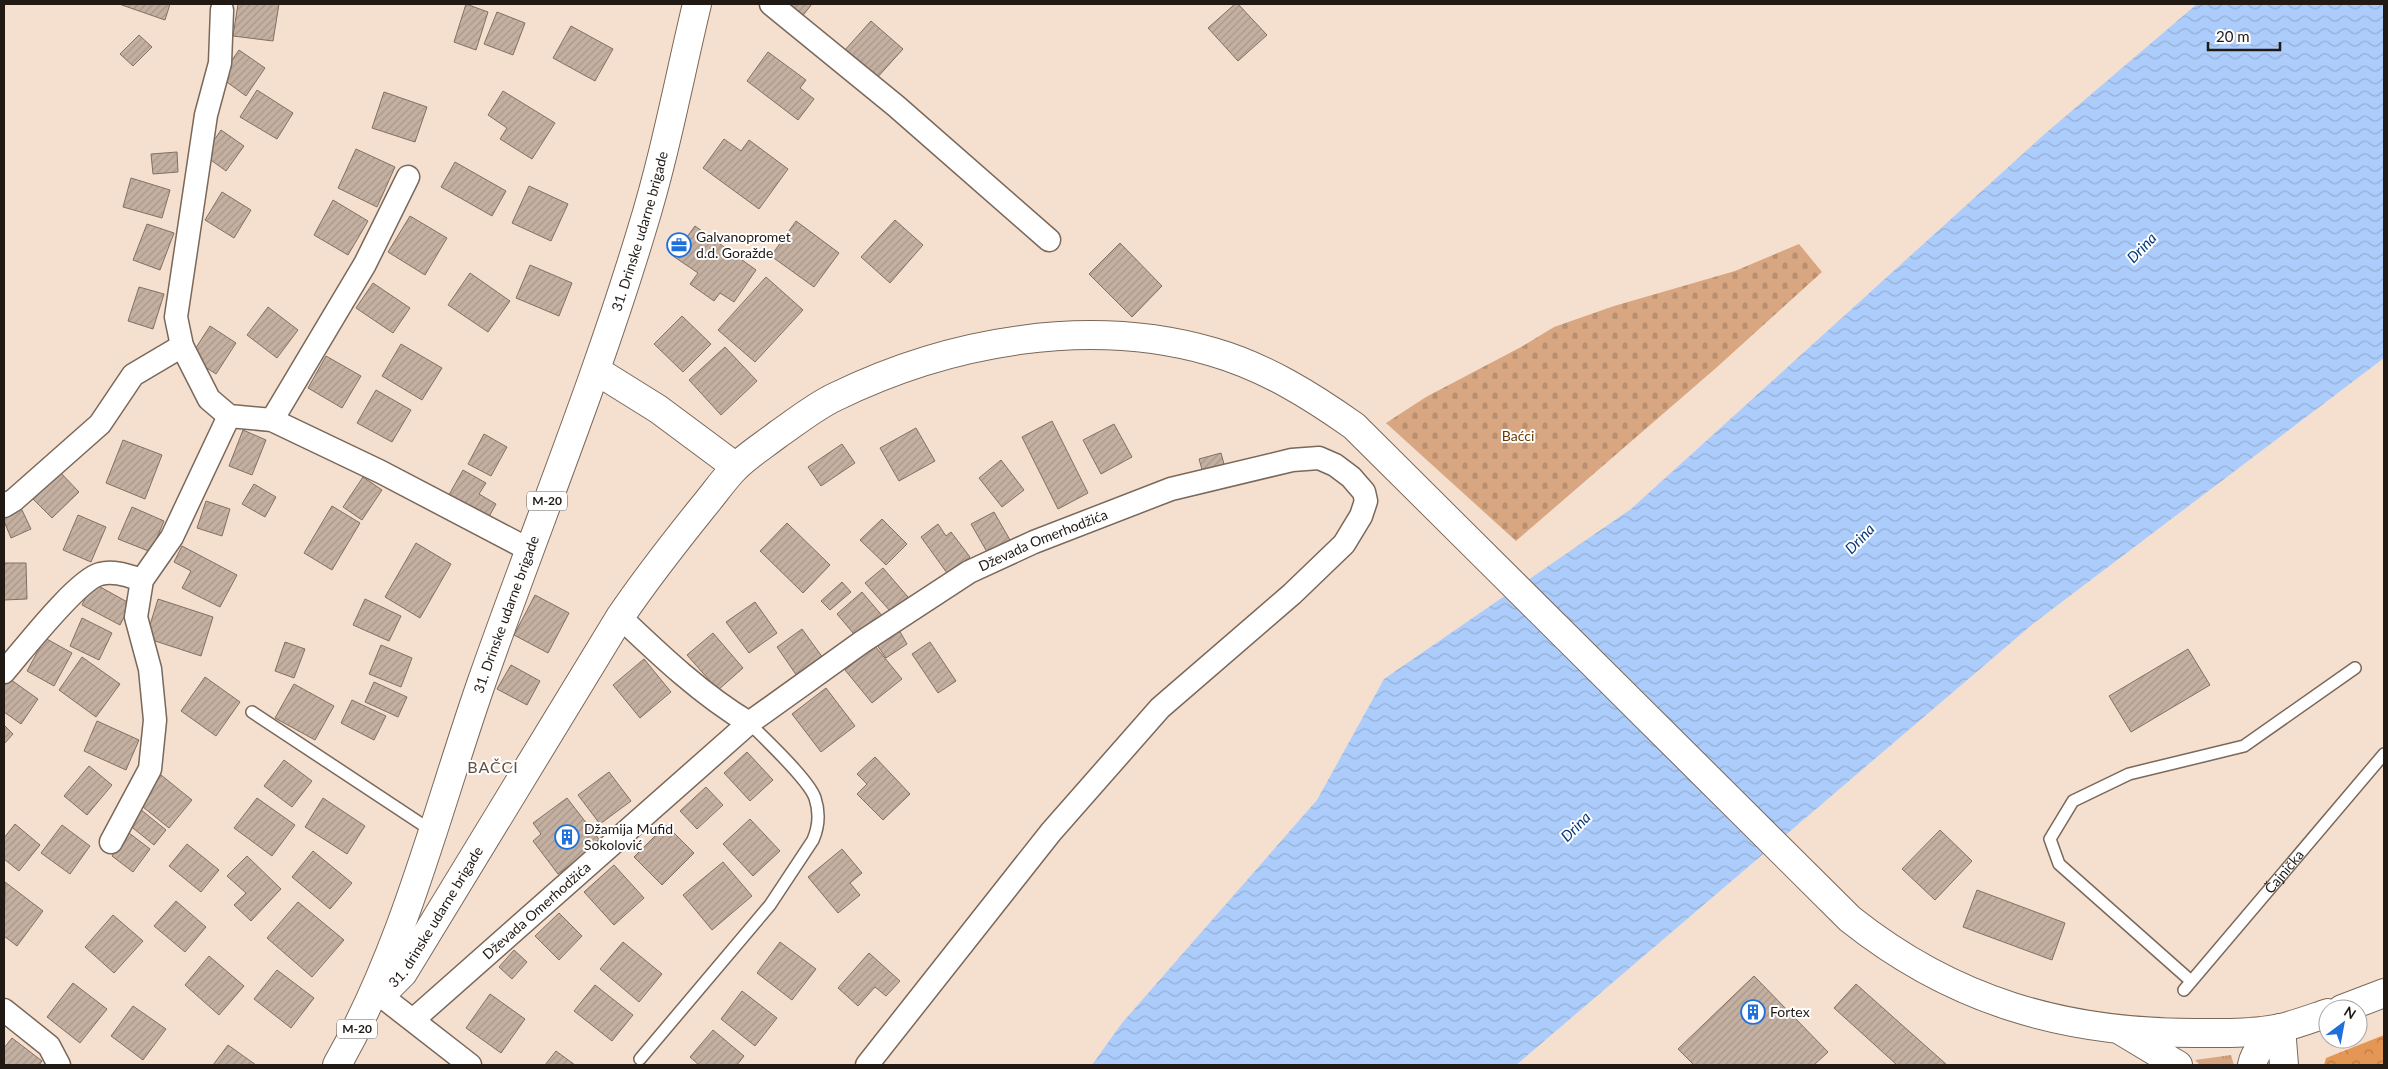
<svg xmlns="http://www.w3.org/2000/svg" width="2388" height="1069" font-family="Lato,sans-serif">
	<defs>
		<pattern id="grass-tufts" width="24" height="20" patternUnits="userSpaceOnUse" patternTransform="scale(1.25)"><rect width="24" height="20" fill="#d8a781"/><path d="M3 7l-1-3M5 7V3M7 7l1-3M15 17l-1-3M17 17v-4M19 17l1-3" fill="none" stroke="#b98f6f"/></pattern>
		<pattern id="forest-crowns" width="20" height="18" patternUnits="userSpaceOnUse" patternTransform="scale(1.25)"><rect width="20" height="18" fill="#e49754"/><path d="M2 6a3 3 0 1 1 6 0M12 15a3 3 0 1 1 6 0" fill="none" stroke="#b87a44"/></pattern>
		<pattern id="cemetery-stones" width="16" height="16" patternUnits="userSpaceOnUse" patternTransform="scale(1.25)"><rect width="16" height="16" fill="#d8a781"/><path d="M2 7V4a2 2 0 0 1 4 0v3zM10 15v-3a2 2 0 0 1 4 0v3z" fill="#b98f6f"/></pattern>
		<pattern id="water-waves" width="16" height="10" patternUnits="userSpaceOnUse" patternTransform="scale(1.25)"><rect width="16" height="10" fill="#acccfb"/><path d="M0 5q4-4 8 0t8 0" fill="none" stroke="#94afd6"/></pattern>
		<pattern id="building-hatch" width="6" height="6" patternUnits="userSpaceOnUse" patternTransform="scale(1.25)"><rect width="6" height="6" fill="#c4b0a1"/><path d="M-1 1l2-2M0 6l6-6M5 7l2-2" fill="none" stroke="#a8978a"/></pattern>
	</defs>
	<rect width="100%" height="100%" fill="#f5e0d0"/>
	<!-- grass -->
	<path fill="url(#grass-tufts)" d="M 2231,1055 L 2234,1065 L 2200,1065 L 2195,1060 Z"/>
	<!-- forest -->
	<path fill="url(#forest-crowns)" d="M 2384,1035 L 2384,1065 L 2324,1065 L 2326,1058 Z"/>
	<!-- cemetery -->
	<path fill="url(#cemetery-stones)" d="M 1799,244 L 1822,272 L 1716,368 L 1516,541 L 1386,423 L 1426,397 L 1521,347 L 1554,327 L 1614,306 L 1735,271 Z"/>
	<!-- water -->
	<path fill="url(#water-waves)" d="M 2197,4 L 2384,4 L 2384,358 L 2034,623 L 1516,1065 L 1092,1065 L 1122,1023 L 1317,800 L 1384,679 L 1631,509 L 2047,132 Z"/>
	<!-- building -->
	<path fill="url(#building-hatch)" stroke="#827062" d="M 119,4 L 170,4 L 165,20 Z
		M 238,4 L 279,4 L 273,41 L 233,36 Z
		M 466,4 L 488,12 L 476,50 L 454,42 Z
		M 780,4 L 812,4 L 800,19 Z
		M 1235,4 L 1238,4 L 1267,35 L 1238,61 L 1208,28 Z
		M 497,12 L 525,23 L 513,55 L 484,44 Z
		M 871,21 L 903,49 L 876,79 L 844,51 Z
		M 571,26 L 613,49 L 595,81 L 553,58 Z
		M 139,35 L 152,47 L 133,66 L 120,54 Z
		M 239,50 L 265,68 L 246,96 L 220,77 Z
		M 768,52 L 806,80 L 800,88 L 814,99 L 798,120 L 747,81 Z
		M 257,90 L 293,113 L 277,139 L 240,117 Z
		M 503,91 L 555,123 L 532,159 L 500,139 L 507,128 L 488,115 Z
		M 384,92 L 427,107 L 415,142 L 372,128 Z
		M 221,130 L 244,146 L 226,171 L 204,155 Z
		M 724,139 L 741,151 L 749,140 L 788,169 L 759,209 L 703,168 Z
		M 356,149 L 395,167 L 377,207 L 338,188 Z
		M 177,152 L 178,172 L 153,174 L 151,154 Z
		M 455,162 L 506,191 L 492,216 L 441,187 Z
		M 131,178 L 170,190 L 162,218 L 123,207 Z
		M 529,186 L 568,204 L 551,241 L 512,223 Z
		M 222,192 L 251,210 L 234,238 L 205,220 Z
		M 333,200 L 368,221 L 348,255 L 314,235 Z
		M 410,216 L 447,238 L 425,275 L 388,252 Z
		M 895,220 L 923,245 L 890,283 L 861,257 Z
		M 796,221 L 839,253 L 814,287 L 771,256 Z
		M 147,224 L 174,233 L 160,270 L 133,260 Z
		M 695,226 L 756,270 L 734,302 L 720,293 L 714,301 L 690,284 L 698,273 L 673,256 Z
		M 1120,243 L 1162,286 L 1132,317 L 1089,274 Z
		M 530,265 L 572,283 L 559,316 L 516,298 Z
		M 470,273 L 510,301 L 488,332 L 448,305 Z
		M 766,277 L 803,310 L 755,362 L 718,330 Z
		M 373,283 L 410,308 L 393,333 L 356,308 Z
		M 139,287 L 164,294 L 153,329 L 128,321 Z
		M 268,307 L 298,330 L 277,358 L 247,335 Z
		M 682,316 L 711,344 L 683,372 L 654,344 Z
		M 210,326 L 236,343 L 216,374 L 190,357 Z
		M 401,344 L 442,368 L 422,400 L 382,376 Z
		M 725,347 L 757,381 L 721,415 L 689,380 Z
		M 326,356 L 361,376 L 342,408 L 308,388 Z
		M 376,390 L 411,410 L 392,442 L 357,423 Z
		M 1052,421 L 1088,493 L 1058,509 L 1022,437 Z
		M 1114,424 L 1132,457 L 1101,474 L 1083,440 Z
		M 916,428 L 935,461 L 899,481 L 880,448 Z
		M 243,430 L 266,440 L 252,475 L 229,466 Z
		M 484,434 L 507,447 L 491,476 L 468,464 Z
		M 123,440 L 162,455 L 145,499 L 106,483 Z
		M 842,444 L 855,463 L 821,486 L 808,467 Z
		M 1221,453 L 1225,468 L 1203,473 L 1199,459 Z
		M 1001,460 L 1024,490 L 1002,507 L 979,478 Z
		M 463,470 L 486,483 L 479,494 L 496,504 L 486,522 L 446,500 Z
		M 59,471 L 79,492 L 52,518 L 31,497 Z
		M 363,477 L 382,490 L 362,520 L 343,507 Z
		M 254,484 L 276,497 L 265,517 L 242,504 Z
		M 206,501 L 230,509 L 222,536 L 197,528 Z
		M 332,506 L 360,523 L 332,570 L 304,553 Z
		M 132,507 L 164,521 L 151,552 L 118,539 Z
		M 21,508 L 31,529 L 11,538 L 4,521 L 4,515 Z
		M 994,512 L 1010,540 L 987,552 L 971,524 Z
		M 78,515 L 106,527 L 91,562 L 63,550 Z
		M 882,519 L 907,544 L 886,565 L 860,540 Z
		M 787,523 L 830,565 L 803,593 L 760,551 Z
		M 938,524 L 946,536 L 951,532 L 970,557 L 947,573 L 921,537 Z
		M 416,543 L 451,564 L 420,618 L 385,597 Z
		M 182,546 L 237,575 L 220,607 L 182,588 L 191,571 L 174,562 Z
		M 4,563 L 26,563 L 27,599 L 4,600 Z
		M 883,568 L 908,597 L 891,612 L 865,583 Z
		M 842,582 L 851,592 L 830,610 L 821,601 Z
		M 93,583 L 131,604 L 120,625 L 82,605 Z
		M 862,592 L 884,618 L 859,640 L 837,614 Z
		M 535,595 L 569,613 L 548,653 L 514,635 Z
		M 158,599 L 213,617 L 201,656 L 146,638 Z
		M 365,599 L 401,616 L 389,641 L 353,625 Z
		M 755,602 L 777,633 L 749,653 L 726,622 Z
		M 82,618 L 112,633 L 99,660 L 70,646 Z
		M 802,629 L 823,658 L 797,676 L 777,647 Z
		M 899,630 L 907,644 L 886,658 L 877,645 Z
		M 713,633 L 743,668 L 718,690 L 687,655 Z
		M 45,638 L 72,653 L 54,686 L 27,671 Z
		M 285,642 L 305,649 L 294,678 L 275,671 Z
		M 930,642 L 956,681 L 938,693 L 912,654 Z
		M 381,645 L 412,658 L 401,687 L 369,674 Z
		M 875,646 L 902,679 L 872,703 L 845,670 Z
		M 2188,649 L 2210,685 L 2131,732 L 2109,696 Z
		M 82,657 L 120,684 L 96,717 L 59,690 Z
		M 644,659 L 671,692 L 640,718 L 613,685 Z
		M 511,665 L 540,681 L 527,705 L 497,689 Z
		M 7,677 L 38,699 L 21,724 L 4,712 L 4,681 Z
		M 205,677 L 240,702 L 216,736 L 181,711 Z
		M 374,682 L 407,697 L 398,717 L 365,702 Z
		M 294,684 L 334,706 L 315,740 L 275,718 Z
		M 826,688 L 855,726 L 821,752 L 792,714 Z
		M 352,700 L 386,716 L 374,740 L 341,723 Z
		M 97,721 L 139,740 L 126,770 L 84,751 Z
		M 4,725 L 13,734 L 4,744 Z
		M 747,752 L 773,780 L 750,801 L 724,773 Z
		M 875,757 L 910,794 L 883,820 L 857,794 L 867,784 L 857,774 Z
		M 284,760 L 312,781 L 292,807 L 264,786 Z
		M 89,766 L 112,785 L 87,815 L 64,796 Z
		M 609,772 L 631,801 L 600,824 L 578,795 Z
		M 161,775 L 192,800 L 169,828 L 138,803 Z
		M 706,787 L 723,805 L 697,829 L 680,811 Z
		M 257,798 L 295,825 L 272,856 L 234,828 Z
		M 323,798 L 365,826 L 347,854 L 305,827 Z
		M 567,798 L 601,842 L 558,874 L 533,841 L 541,834 L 533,823 Z
		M 140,809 L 166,830 L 154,845 L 128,824 Z
		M 750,819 L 780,851 L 753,876 L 723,844 Z
		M 15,824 L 40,845 L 19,871 L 4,859 L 4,838 Z
		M 62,825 L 90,846 L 70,874 L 41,853 Z
		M 666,825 L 694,853 L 662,885 L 634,857 Z
		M 1940,830 L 1972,861 L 1935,900 L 1902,869 Z
		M 129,833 L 150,849 L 133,872 L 112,856 Z
		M 187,844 L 219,870 L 201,892 L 169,866 Z
		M 842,849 L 862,873 L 850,883 L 860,895 L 838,913 L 808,877 Z
		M 313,851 L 352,883 L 330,909 L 292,877 Z
		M 247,856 L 281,889 L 251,921 L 234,905 L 246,893 L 227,876 Z
		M 723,862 L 752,896 L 712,930 L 683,895 Z
		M 614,865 L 644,898 L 614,925 L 584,892 Z
		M 5,882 L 43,911 L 17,946 L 4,936 Z
		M 1977,890 L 2065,923 L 2052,960 L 1963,927 Z
		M 176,901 L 206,927 L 185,952 L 154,926 Z
		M 298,902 L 344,940 L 312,977 L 267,938 Z
		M 559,913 L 582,936 L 559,960 L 535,936 Z
		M 113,915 L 143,941 L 114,973 L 85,947 Z
		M 623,942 L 662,974 L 639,1002 L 600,969 Z
		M 780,942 L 816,969 L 792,1000 L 757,973 Z
		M 514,950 L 527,962 L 512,979 L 499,967 Z
		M 869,953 L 900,981 L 886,996 L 875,987 L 858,1006 L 838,988 Z
		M 209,956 L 244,986 L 219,1015 L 185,985 Z
		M 277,970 L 314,998 L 291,1028 L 254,999 Z
		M 1754,976 L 1828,1052 L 1814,1065 L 1694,1065 L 1678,1049 Z
		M 73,983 L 107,1009 L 80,1043 L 47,1017 Z
		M 1856,984 L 1947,1065 L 1897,1065 L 1834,1008 Z
		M 595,985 L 633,1015 L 612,1041 L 574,1011 Z
		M 742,991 L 777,1018 L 755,1046 L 721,1019 Z
		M 490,994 L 525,1019 L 501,1053 L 466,1028 Z
		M 133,1006 L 166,1029 L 143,1060 L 111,1036 Z
		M 713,1030 L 744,1056 L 737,1065 L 699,1065 L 690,1057 Z
		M 12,1038 L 42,1061 L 39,1065 L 4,1065 L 4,1048 Z
		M 228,1045 L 256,1065 L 213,1065 Z
		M 556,1051 L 575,1065 L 545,1065 Z"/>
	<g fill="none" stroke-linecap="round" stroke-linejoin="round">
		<!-- service casing -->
		<g stroke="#7a685a" stroke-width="14">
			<g id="service">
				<path d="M 252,712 L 432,831"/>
				<path d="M 2191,981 L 2059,864 L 2050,839 L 2073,801 L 2129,774 L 2244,746 L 2355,668"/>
				<path id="s1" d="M 2184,990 L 2384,754"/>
				<path d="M 640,1059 L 770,905 L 813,840 C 819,826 820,813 815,798 C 809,780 765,739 749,723"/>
			</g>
		</g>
		<!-- minor casing -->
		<g stroke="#7a685a" stroke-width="25">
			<g id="minor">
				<path d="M 771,4 L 896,106 L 1049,240"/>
				<path d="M 222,10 L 220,63 L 206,115 L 176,317 L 182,346 L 209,399 L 229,416 L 272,420 L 381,472 L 528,549"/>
				<path d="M 272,420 L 365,264 L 408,177"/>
				<path d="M 4,506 L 14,500 L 100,424 L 133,375 L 182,346"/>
				<path d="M 620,617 C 661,656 701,694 749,723"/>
				<path d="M 4,672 C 23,650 77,580 100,574 C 114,570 129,576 142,580"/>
				<path d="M 111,842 L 150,769 L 155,720 L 150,669 L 136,617 L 142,580 L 172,537 L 229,416"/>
				<path d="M 375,991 L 470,1065"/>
				<path d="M 4,1010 L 49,1046 L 59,1065"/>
				<path id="s2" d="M 413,1020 L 749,723 L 862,642 L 969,572 L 1034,542 L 1171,489 L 1292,460 L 1319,458 L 1335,465 L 1351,477 L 1364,492 L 1366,501 L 1361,516 L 1344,544 L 1292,594 L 1160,708 L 1051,832 L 867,1065"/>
			</g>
		</g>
		<!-- secondary casing -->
		<g stroke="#7a685a" stroke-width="30">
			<g id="secondary">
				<path d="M 597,371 L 658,409 L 736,467"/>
				<path id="s3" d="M 375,991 L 390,986 L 403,973 L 620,617 C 646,579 674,543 703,507 C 714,494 724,479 736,467 C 748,455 764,445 777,435 C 796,422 814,407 835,397 C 949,341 1089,316 1213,352 C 1265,367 1310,395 1354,426 L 1850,919 C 1953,1001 2064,1033 2195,1033 C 2223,1033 2253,1034 2281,1028 C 2297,1024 2313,1018 2328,1013"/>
				<path d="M 2342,1009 L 2384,993"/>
				<path d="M 2281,1028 L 2284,1065"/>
				<path d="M 2123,1032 L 2178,1065"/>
				<path d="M 2252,1065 C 2255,1049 2269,1038 2281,1028"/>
			</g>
		</g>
		<!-- primary casing -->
		<g stroke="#7a685a" stroke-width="30">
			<g id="primary">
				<path id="s4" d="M 337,1065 C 405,945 437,810 482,681 C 535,530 596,382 642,229 C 665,155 679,79 697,4"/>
			</g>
		</g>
		<!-- service -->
		<use href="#service" stroke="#fff" stroke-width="11"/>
		<!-- minor -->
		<use href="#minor" stroke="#fff" stroke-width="22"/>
		<!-- secondary -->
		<use href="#secondary" stroke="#fff" stroke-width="28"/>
		<!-- primary -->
		<use href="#primary" stroke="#fff" stroke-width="28"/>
	</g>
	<!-- icons -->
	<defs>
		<g id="office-ring" transform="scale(1.25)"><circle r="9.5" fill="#fff" stroke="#1f70da" stroke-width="1.5"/><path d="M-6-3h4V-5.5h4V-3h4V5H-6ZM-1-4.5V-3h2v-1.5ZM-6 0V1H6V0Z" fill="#1f70da"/></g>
		<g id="building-ring" transform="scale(1.25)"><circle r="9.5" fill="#fff" stroke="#1f70da" stroke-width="1.5"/><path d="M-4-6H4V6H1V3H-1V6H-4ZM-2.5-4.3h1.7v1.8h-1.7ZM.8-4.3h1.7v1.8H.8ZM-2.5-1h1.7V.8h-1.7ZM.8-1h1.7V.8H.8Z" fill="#1f70da"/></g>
	</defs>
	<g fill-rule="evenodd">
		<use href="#office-ring" x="679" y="245"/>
		<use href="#building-ring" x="567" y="837"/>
		<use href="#building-ring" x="1753" y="1012"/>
	</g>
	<g text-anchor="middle" stroke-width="4" stroke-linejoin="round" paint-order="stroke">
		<!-- shield labels -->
		<g fill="#fff" stroke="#645e5a" stroke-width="1">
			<rect x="527" y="491.5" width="40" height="19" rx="4"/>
			<rect x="337" y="1019.5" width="40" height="19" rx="4"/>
		</g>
		<g font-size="12" font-weight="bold" fill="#211914">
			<text x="547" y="505">M-20</text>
			<text x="357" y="1033">M-20</text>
		</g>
		<!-- street labels -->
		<g font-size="14" fill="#211914" stroke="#fff">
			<text dy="5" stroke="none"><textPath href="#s4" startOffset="888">31. Drinske udarne brigade</textPath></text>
			<text dy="5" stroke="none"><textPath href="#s2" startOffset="796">Dževada Omerhodžića</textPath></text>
			<text dy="5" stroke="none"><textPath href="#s4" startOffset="482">31. Drinske udarne brigade</textPath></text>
			<text dy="5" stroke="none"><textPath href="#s1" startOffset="155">Čajnička</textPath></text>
			<text dy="5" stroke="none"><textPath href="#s2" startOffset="165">Dževada Omerhodžića</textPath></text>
			<text dy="5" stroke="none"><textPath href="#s3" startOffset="99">31. drinske udarne brigade</textPath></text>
		</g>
		<!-- poi labels -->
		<g font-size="14" fill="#211914" stroke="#fff" text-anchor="start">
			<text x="696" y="242">Galvanopromet<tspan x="696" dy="16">d.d. Goražde</tspan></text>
			<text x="584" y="834">Džamija Mufid<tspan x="584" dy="16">Sokolović</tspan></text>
			<text x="1770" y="1017">Fortex</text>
		</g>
		<!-- park labels -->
		<g font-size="14" fill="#6b3902" stroke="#fff">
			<text x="1518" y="441">Baćci</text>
		</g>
		<!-- water labels -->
		<g font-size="15" font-style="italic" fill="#073b7d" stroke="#fff">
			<text transform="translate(2142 248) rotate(-46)" y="5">Drina</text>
			<text transform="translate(1860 539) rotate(-46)" y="5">Drina</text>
			<text transform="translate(1576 827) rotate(-45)" y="5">Drina</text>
		</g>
		<!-- quarter labels -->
		<g font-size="16" letter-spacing="1" fill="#625043" stroke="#fff">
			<text x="493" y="773">BAČCI</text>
		</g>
	</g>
	<!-- border -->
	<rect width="2388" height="1069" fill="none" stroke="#211914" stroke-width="10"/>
	<!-- north arrow -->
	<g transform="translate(2343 1024) rotate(32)"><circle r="24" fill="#ffffff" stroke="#a6a3a1"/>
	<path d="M0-4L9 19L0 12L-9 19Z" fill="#1f70da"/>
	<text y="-8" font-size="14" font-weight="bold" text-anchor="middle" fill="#211914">N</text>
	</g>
	<!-- scale -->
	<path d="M2208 42v8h72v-8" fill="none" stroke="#211914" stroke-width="2.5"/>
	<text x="2216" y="42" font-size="15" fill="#211914" stroke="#ffffff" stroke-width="4" paint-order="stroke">20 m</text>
</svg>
